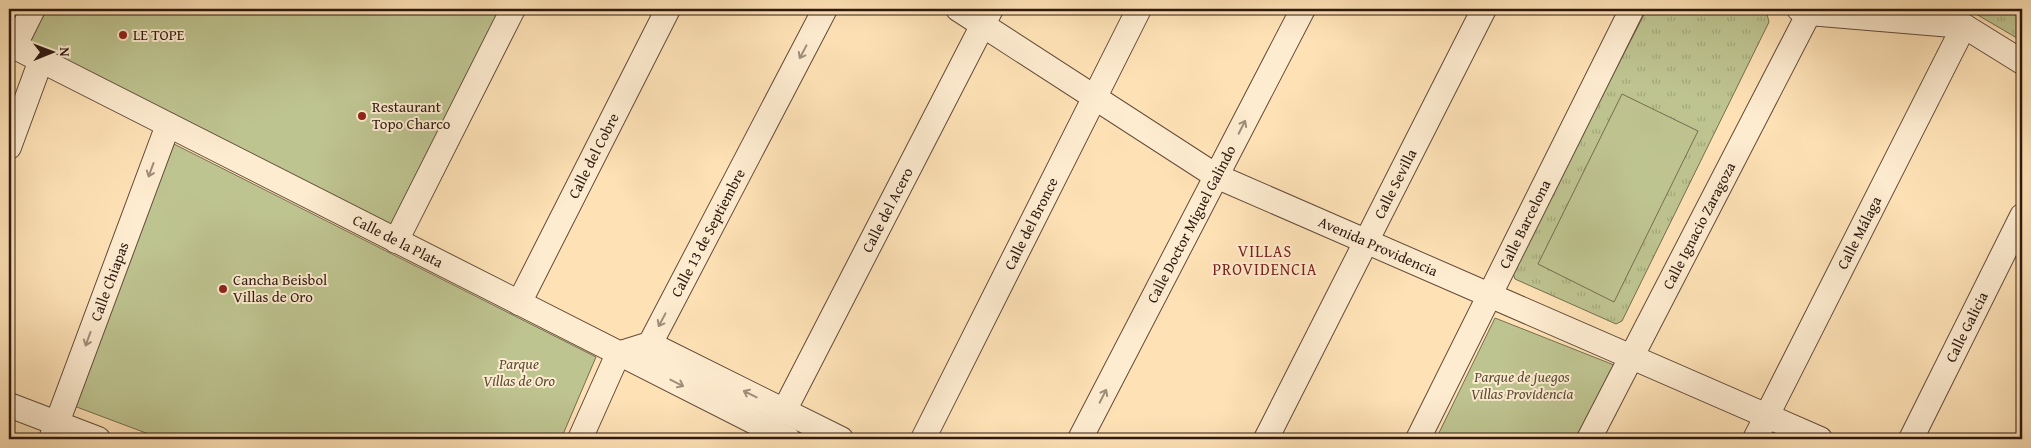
<svg xmlns="http://www.w3.org/2000/svg" width="2031" height="448" font-family="'Gentium Book Plus',serif">
	<defs>
		<pattern id="grass-tufts" width="24" height="20" patternUnits="userSpaceOnUse" patternTransform="scale(1.25)"><rect width="24" height="20" fill="#bec490"/><path d="M3 7l-1-3M5 7V3M7 7l1-3M15 17l-1-3M17 17v-4M19 17l1-3" fill="none" stroke="#a4a87b"/></pattern>
	</defs>
	<rect width="100%" height="100%" fill="#fee2b6"/>
	<filter id="stains"><feTurbulence type="fractalNoise" baseFrequency=".004" numOctaves="4"/><feColorMatrix values="0 0 0 0 .2 0 0 0 0 .09 0 0 0 0 .02 0 0 0 .5 -.17"/></filter>
	<radialGradient id="worn" r=".72"><stop offset=".6" stop-color="#630" stop-opacity="0"/><stop offset="1" stop-color="#630" stop-opacity=".3"/></radialGradient>
	<!-- grass -->
	<path fill="url(#grass-tufts)" stroke="#766e50" d="M 1647,9 L 1753,9 L 1767,14 L 1769,22 L 1622,321 L 1616,324 L 1515,279 L 1512,270 Z
		M 1922,9 L 2022,9 L 2022,41 L 1976,14 Z"/>
	<!-- park -->
	<path fill="#bec490" stroke="#766e50" d="M 44,9 L 507,9 L 398,230 L 27,44 Z
		M 1622,94 L 1698,131 L 1614,302 L 1538,264 Z
		M 174,144 L 596,357 L 561,439 L 162,439 L 74,406 Z
		M 1495,318 L 1614,365 L 1578,439 L 1436,439 Z"/>
	<g fill="none" stroke-linecap="round" stroke-linejoin="round">
		<!-- minor casing -->
		<g stroke="#624b3a" stroke-width="26">
			<g id="minor">
				<path id="s1" d="M 958,9 L 1216,176 L 1820,439"/>
				<path d="M 1799,9 L 1809,13 L 1964,26 L 2022,62"/>
				<path id="s2" d="M 9,44 L 788,439"/>
				<path d="M 14,47 L 33,9"/>
				<path d="M 9,147 L 41,60"/>
				<path d="M 396,241 L 513,9"/>
				<path id="s3" d="M 519,303 L 668,9"/>
				<path d="M 650,344 L 841,439"/>
				<path d="M 9,405 L 98,439"/>
				<path id="s4" d="M 784,411 L 991,9"/>
				<path id="s5" d="M 51,439 L 168,125"/>
				<path id="s6" d="M 580,439 L 618,354 L 650,344 L 825,9"/>
				<path id="s7" d="M 923,439 L 1139,9"/>
				<path id="s8" d="M 1080,439 L 1303,9"/>
				<path id="s9" d="M 1266,439 L 1484,9"/>
				<path id="s10" d="M 1418,439 L 1632,9"/>
				<path id="s11" d="M 1589,439 L 1809,13"/>
				<path id="s12" d="M 1755,439 L 1964,26"/>
				<path id="s13" d="M 1911,439 L 2022,216"/>
			</g>
		</g>
		<!-- minor -->
		<use href="#minor" stroke="#feecd0" stroke-width="24"/>
	</g>
	<!-- one-way arrows -->
	<defs><path id="oneway-shaft" d="M-6 0H5M1.5-3L5.5 0L1.5 3" fill="none" stroke-width="1.6" stroke-linecap="round" stroke-linejoin="round" transform="scale(1.25)"/></defs>
	<g stroke="#a08d7a">
		<use href="#oneway-shaft" transform="translate(803 52) rotate(118)"/>
		<use href="#oneway-shaft" transform="translate(1242 127) rotate(-63)"/>
		<use href="#oneway-shaft" transform="translate(151 170) rotate(110)"/>
		<use href="#oneway-shaft" transform="translate(662 320) rotate(118)"/>
		<use href="#oneway-shaft" transform="translate(88 339) rotate(110)"/>
		<use href="#oneway-shaft" transform="translate(677 383) rotate(27)"/>
		<use href="#oneway-shaft" transform="translate(750 394) rotate(-154)"/>
		<use href="#oneway-shaft" transform="translate(1103 396) rotate(-63)"/>
	</g>
	<!-- markers -->
	<g fill="#8f2418" stroke="#feecd0" stroke-width="2">
		<circle cx="123" cy="35" r="5"/>
		<circle cx="362" cy="116" r="5"/>
		<circle cx="223" cy="289" r="5"/>
	</g>
	<g text-anchor="middle" stroke-width="4" stroke-linejoin="round" paint-order="stroke">
		<!-- poi labels -->
		<g font-size="15" fill="#2e1910" stroke="#feecd0" text-anchor="start">
			<text x="133" y="40">LE TOPE</text>
			<text x="372" y="112">Restaurant<tspan x="372" dy="17">Topo Charco</tspan></text>
			<text x="233" y="285">Cancha Beisbol<tspan x="233" dy="17">Villas de Oro</tspan></text>
		</g>
		<!-- street labels -->
		<g font-size="15" fill="#2e1910" stroke="#feecd0">
			<text dy="5" stroke="none"><textPath href="#s3" startOffset="165">Calle del Cobre</textPath></text>
			<text dy="5" stroke="none"><textPath href="#s9" startOffset="286">Calle Sevilla</textPath></text>
			<text dy="5" stroke="none"><textPath href="#s4" startOffset="226">Calle del Acero</textPath></text>
			<text dy="5" stroke="none"><textPath href="#s7" startOffset="241">Calle del Bronce</textPath></text>
			<text dy="5" stroke="none"><textPath href="#s8" startOffset="242">Calle Doctor Miguel Galindo</textPath></text>
			<text dy="5" stroke="none"><textPath href="#s10" startOffset="240">Calle Barcelona</textPath></text>
			<text dy="5" stroke="none"><textPath href="#s11" startOffset="240">Calle Ignacio Zaragoza</textPath></text>
			<text dy="5" stroke="none"><textPath href="#s6" startOffset="252">Calle 13 de Septiembre</textPath></text>
			<text dy="5" stroke="none"><textPath href="#s12" startOffset="231">Calle Málaga</textPath></text>
			<text dy="5" stroke="none"><textPath href="#s2" startOffset="436">Calle de la Plata</textPath></text>
			<text dy="5" stroke="none"><textPath href="#s1" startOffset="484">Avenida Providencia</textPath></text>
			<text dy="5" stroke="none"><textPath href="#s5" startOffset="168">Calle Chiapas</textPath></text>
			<text dy="5" stroke="none"><textPath href="#s13" startOffset="125">Calle Galicia</textPath></text>
		</g>
		<!-- park labels -->
		<g font-size="15" font-style="italic" fill="#594c36" stroke="#feecd0">
			<text x="519" y="369">Parque<tspan x="519" dy="17">Villas de Oro</tspan></text>
			<text x="1522" y="382">Parque de juegos<tspan x="1522" dy="17">Villas Providencia</tspan></text>
		</g>
		<!-- neighbourhood labels -->
		<g font-size="16" letter-spacing="1" fill="#7a1f14" stroke="#feecd0">
			<text x="1265" y="257">VILLAS<tspan x="1265" dy="18">PROVIDENCIA</tspan></text>
		</g>
	</g>
	<!-- margin -->
	<rect width="2031" height="448" fill="none" stroke="#fee2b6" stroke-width="30"/>
	<rect x="10" y="10" width="2011" height="428" fill="none" stroke="#2e1910" stroke-width="2.5"/>
	<rect x="15" y="15" width="2001" height="418" fill="none" stroke="#2e1910"/>
	<!-- north arrow -->
	<g transform="translate(52 52) rotate(89)" stroke="#feecd0" stroke-width="4" paint-order="stroke">
	<path d="M0-4L9 19L0 12L-9 19Z" fill="#2e1910"/>
	<text y="-8" font-size="14" font-weight="bold" text-anchor="middle" fill="#2e1910">N</text>
	</g>
	<rect width="100%" height="100%" filter="url(#stains)"/>
	<rect width="100%" height="100%" fill="url(#worn)"/>
</svg>
